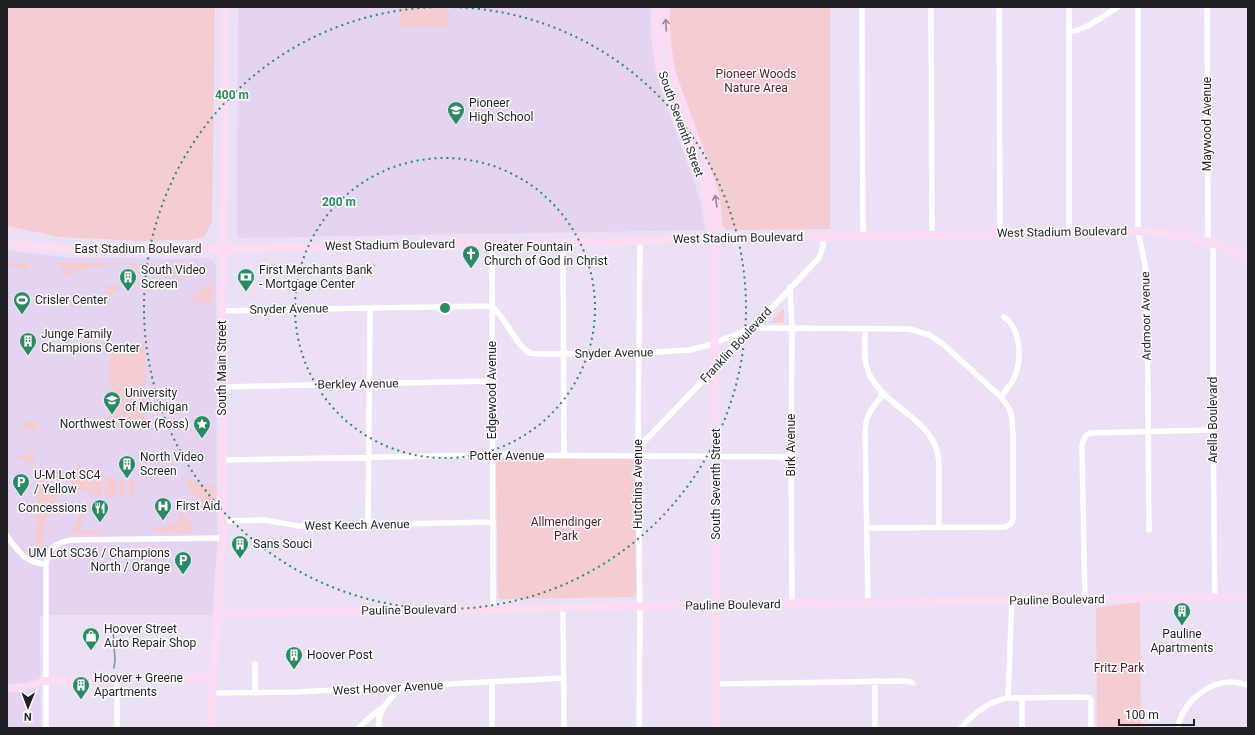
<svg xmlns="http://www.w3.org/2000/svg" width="1255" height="735" font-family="Roboto,sans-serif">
	<rect width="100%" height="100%" fill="#ece0f7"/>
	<!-- built -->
	<path fill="#e4d3f1" d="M 238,7 L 651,7 L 650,19 L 652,48 L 656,71 L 661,90 L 700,199 L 705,230 L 239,238 L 237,236 Z
		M 7,250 L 43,255 L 73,258 L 149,258 L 172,259 L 207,258 L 213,261 L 216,266 L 217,548 L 212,615 L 40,615 L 41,728 L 7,728 Z"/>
	<!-- green -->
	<path fill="#f4ccd1" d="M 7,7 L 215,7 L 212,222 L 204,237 L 189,240 L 145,241 L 60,237 L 7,226 Z
		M 400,7 L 447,7 L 448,26 L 401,28 Z
		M 670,7 L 830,7 L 830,229 L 726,230 L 726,228 L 722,225 L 720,203 L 710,167 L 680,84 L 674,67 L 669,26 Z
		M 59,262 L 113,264 L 156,264 L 151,268 L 137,266 L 137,269 L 131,269 L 131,264 L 107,265 L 81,270 L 80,269 L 74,271 L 74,277 L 67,277 L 59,265 Z
		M 7,263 L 28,263 L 29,266 L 28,267 L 26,266 L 25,271 L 21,269 L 7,264 Z
		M 174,263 L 193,263 L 193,266 C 189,270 185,275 181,280 L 172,276 Z
		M 211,283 L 213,283 L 213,301 L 206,305 L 203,299 L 194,303 L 192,299 L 204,287 L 206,287 Z
		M 107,284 L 117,284 L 118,291 L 115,291 L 115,293 L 107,294 L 106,286 Z
		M 784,308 L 784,323 L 770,323 Z
		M 110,345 L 146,345 L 146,427 L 109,427 Z
		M 23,421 L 36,421 L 36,430 L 23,430 Z
		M 30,447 L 32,447 L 35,468 L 32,468 C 29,460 24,460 17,458 L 18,455 L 31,455 Z
		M 499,458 L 634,459 L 635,461 L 636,593 L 632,597 L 501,599 L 498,597 L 496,461 Z
		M 77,465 L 84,470 L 90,473 L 85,492 C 76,487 70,485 69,474 Z
		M 37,468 L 40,468 L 44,487 L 51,487 L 54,489 L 56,504 L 50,518 L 46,518 L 45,533 L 41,554 L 40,557 L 37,558 L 31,556 L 35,555 Z
		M 92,474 L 104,477 L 101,496 L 88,493 Z
		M 107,477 L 115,478 L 115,481 L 117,481 L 116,496 L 106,497 L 104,496 Z
		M 190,479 L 204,485 L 215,485 L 215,509 L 210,509 L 205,504 L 203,504 L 190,491 L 186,488 L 186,483 Z
		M 119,481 L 126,481 L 125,495 L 120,495 Z
		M 129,481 L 135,481 L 135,493 L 131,495 L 129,494 Z
		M 185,498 L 197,510 L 191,516 L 179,503 Z
		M 80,511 L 81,512 L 82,530 L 101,530 L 101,534 L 72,534 L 72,530 Z
		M 180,511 L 194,524 L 193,526 L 192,532 L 154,533 L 154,528 L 159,528 L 159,526 L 171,525 L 172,522 L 179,522 L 178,513 Z
		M 1140,602 L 1141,728 L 1097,728 L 1096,608 Z"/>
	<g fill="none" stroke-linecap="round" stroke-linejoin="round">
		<!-- stream -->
		<path stroke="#718eae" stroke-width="1.5" d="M 113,629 L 115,660 L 114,668"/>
		<!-- street -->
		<path stroke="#fff" stroke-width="5.5" d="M 862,7 L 863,236
			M 931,7 L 932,235
			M 999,7 L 1000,233
			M 1138,7 L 1138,231 L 1145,265 L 1147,282 L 1149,530
			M 1207,7 L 1208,242
			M 1069,32 C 1084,31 1105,15 1118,7
			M 1069,232 L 1069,7
			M 563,242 L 564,456
			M 492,243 L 493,609
			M 1213,243 L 1213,430 L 1215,597
			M 790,287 L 792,329 L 791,457 L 792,603
			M 222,311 L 370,308 L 492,306 C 504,316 519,350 530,353 C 533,354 538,354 542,354 L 639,353 L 690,350 L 709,345 L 752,328 L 909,329 L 930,335 L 944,345 L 1001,397 L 1009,408 L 1012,418 L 1013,435 L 1013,518 L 1011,524 L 1005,527 L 867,528
			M 865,329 C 865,342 863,358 868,371 C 879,402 921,414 935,445 C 940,457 939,468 939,481 C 939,496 939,512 939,527
			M 223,387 L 493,381
			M 1001,397 C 1004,392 1009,387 1012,382 C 1023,363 1022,330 1004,317
			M 638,448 L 715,368 L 819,258 L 823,246 L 822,237
			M 223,460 L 488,455 L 791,457
			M 223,521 L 264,520 L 299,526 L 493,522
			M 368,525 L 370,308
			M 7,536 C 19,552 25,563 46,564
			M 1085,599 L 1084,554 L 1082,445 C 1084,439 1084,435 1090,433 L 1213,430
			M 868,602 L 865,431 C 866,413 873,408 884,393
			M 563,607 L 564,728
			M 255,664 L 255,693
			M 117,679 L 117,728
			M 875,681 L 875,728
			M 716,684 L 899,681 L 907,681 L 913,683
			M 212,693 L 297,692 L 564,678
			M 1008,698 L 1012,600
			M 46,728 L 46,564 C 49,548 54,543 71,540 L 223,538
			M 359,728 L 369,718 L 382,708
			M 379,728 C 376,710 390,700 401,687
			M 492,728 L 492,682
			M 639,728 L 640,617 L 638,456 L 640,240
			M 961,728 C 973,714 989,701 1008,698 L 1084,697 L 1089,698 L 1091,700 L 1091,728
			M 1022,728 L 1022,698
			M 1178,728 C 1181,704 1208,681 1232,682 C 1237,682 1243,684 1248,685"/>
		<!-- secondary -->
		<path stroke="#fcdcf3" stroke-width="8" d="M 656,7 L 658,58 L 662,73 L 703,184 L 709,206 L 710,224 L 714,237
			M 666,7 C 665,33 668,60 675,85 L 700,150 L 716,197 L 718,223 L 715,239 L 714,285 L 716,728
			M 7,242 L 32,247 L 109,251 L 1138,231 C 1181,233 1210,239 1248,259
			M 218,614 L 873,602 L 1248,597
			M 7,688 L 25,687 L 46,681 L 214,677
			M 210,728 L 223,538 L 222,311 L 225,152 L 225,7"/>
	</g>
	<!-- one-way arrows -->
	<defs><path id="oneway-shaft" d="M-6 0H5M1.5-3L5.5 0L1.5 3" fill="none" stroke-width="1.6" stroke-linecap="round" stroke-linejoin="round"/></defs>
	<g stroke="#9a8697">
		<use href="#oneway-shaft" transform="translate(666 25) rotate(-93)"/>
		<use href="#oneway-shaft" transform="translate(716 201) rotate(-99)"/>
	</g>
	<!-- distance rings -->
	<g fill="none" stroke="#2b8a63" stroke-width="2" stroke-dasharray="2 4">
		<circle cx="445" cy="308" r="150"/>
		<path d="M448 7A301 301 0 1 1 442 7"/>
	</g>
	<!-- icons -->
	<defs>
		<g id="school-pin" transform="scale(0.9)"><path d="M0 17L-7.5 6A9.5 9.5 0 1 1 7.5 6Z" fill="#2b8a63" stroke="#fff"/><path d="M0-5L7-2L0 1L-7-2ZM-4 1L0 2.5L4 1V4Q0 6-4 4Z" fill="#fff"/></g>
		<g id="church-pin" transform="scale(0.9)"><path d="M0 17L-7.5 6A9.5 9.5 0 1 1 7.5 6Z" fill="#2b8a63" stroke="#fff"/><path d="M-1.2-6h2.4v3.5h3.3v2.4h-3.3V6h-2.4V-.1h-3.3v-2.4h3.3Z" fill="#fff"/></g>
		<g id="building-pin" transform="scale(0.9)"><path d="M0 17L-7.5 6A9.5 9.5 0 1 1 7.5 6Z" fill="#2b8a63" stroke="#fff"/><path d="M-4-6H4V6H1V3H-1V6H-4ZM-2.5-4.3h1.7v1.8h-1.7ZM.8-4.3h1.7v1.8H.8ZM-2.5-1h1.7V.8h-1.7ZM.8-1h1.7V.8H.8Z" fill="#fff"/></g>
		<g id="bank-pin" transform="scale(0.9)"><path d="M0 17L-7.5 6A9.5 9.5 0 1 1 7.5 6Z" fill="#2b8a63" stroke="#fff"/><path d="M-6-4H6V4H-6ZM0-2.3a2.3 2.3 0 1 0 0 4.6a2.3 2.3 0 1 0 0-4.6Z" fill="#fff"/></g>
		<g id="stadium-pin" transform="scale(0.9)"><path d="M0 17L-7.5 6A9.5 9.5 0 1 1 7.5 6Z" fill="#2b8a63" stroke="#fff"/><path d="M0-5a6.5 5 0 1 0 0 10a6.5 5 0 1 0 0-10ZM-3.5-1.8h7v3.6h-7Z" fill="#fff"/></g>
		<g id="university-pin" transform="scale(0.9)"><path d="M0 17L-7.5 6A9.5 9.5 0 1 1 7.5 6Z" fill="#2b8a63" stroke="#fff"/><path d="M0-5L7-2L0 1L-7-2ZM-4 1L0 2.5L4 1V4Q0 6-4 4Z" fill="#fff"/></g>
		<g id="sight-pin" transform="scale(0.9)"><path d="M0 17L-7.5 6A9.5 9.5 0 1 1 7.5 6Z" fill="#2b8a63" stroke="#fff"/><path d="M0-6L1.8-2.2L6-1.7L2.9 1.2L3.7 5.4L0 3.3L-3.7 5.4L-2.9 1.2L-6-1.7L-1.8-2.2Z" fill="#fff"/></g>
		<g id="parking-pin" transform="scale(0.9)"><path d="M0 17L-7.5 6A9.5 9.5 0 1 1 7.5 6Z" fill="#2b8a63" stroke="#fff"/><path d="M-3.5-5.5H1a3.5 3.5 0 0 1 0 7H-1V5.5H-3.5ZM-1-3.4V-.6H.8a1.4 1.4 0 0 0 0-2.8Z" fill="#fff"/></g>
		<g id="hospital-pin" transform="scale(0.9)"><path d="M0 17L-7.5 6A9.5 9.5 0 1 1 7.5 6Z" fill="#2b8a63" stroke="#fff"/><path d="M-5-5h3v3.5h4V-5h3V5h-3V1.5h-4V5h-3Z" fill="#fff"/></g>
		<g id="restaurant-pin" transform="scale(0.9)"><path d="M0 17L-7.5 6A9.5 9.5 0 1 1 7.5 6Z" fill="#2b8a63" stroke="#fff"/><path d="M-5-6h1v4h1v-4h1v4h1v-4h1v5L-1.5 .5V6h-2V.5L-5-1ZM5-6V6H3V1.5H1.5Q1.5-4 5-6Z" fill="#fff"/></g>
		<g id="shop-pin" transform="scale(0.9)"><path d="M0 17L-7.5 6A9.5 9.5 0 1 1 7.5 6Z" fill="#2b8a63" stroke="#fff"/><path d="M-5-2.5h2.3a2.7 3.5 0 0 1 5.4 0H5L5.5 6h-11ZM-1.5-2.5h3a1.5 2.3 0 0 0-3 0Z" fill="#fff"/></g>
	</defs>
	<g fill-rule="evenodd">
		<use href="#school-pin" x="456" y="110"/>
		<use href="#church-pin" x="471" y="254"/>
		<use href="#building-pin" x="128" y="277"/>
		<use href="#bank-pin" x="246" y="277"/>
		<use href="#stadium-pin" x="22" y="300"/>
		<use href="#building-pin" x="28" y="341"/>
		<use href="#university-pin" x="112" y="400"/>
		<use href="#sight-pin" x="202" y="424"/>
		<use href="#building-pin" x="127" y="464"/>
		<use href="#parking-pin" x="21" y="482"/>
		<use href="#hospital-pin" x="163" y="506"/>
		<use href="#restaurant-pin" x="100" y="508"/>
		<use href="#building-pin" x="240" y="544"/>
		<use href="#parking-pin" x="183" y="560"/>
		<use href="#building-pin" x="1182" y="611"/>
		<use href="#shop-pin" x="91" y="636"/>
		<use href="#building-pin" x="294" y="655"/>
		<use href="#building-pin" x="81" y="685"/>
	</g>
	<g text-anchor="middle" stroke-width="3" stroke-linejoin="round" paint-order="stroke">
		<!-- park labels -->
		<g font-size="12" fill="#541927" stroke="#fff">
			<text x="756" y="78">Pioneer Woods<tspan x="756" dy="14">Nature Area</tspan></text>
			<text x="566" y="526">Allmendinger<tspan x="566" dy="14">Park</tspan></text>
			<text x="1119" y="672">Fritz Park</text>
		</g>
		<!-- poi labels -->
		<g font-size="12" fill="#221e26" stroke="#fff" text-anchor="start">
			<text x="469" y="107">Pioneer<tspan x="469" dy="14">High School</tspan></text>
			<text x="484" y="251">Greater Fountain<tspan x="484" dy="14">Church of God in Christ</tspan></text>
			<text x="141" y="274">South Video<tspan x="141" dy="14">Screen</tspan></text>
			<text x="259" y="274">First Merchants Bank<tspan x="259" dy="14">- Mortgage Center</tspan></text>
			<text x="35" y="304">Crisler Center</text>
			<text x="41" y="338">Junge Family<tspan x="41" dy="14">Champions Center</tspan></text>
			<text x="125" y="397">University<tspan x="125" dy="14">of Michigan</tspan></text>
			<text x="189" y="428" text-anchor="end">Northwest Tower (Ross)</text>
			<text x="140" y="461">North Video<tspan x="140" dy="14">Screen</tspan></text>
			<text x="34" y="479">U-M Lot SC4<tspan x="34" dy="14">/ Yellow</tspan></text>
			<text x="176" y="510">First Aid</text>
			<text x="87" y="512" text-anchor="end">Concessions</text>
			<text x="253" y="548">Sans Souci</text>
			<text x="170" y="557" text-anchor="end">UM Lot SC36 / Champions<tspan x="170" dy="14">North / Orange</tspan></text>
			<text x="104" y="633">Hoover Street<tspan x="104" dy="14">Auto Repair Shop</tspan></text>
			<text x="1182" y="638" text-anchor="middle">Pauline<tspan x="1182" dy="14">Apartments</tspan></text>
			<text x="307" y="659">Hoover Post</text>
			<text x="94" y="682">Hoover + Greene<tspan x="94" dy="14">Apartments</tspan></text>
		</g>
		<!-- street labels -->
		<g font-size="12" fill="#221e26" stroke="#fff">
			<text transform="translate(681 124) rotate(70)" y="4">South Seventh Street</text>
			<text transform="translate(1207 124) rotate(-90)" y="4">Maywood Avenue</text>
			<text transform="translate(1062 232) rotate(-1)" y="4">West Stadium Boulevard</text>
			<text transform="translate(738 238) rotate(-1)" y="4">West Stadium Boulevard</text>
			<text transform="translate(390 245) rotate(-1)" y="4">West Stadium Boulevard</text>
			<text x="138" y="253">East Stadium Boulevard</text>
			<text transform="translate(289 309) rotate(-1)" y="4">Snyder Avenue</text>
			<text transform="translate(1146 316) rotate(-91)" y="4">Ardmoor Avenue</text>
			<text transform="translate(736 345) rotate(-47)" y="4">Franklin Boulevard</text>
			<text transform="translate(614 353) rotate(-1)" y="4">Snyder Avenue</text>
			<text transform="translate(222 368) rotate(-90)" y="4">South Main Street</text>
			<text transform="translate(358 384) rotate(-1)" y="4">Berkley Avenue</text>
			<text transform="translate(492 390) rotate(-90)" y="4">Edgewood Avenue</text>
			<text transform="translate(1213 420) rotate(-90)" y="4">Arella Boulevard</text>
			<text transform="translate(791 445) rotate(-90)" y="4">Birk Avenue</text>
			<text x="507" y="460">Potter Avenue</text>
			<text transform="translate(638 484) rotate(-90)" y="4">Hutchins Avenue</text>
			<text transform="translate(716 484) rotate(-90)" y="4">South Seventh Street</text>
			<text transform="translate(357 525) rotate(-1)" y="4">West Keech Avenue</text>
			<text transform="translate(1057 600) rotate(-1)" y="4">Pauline Boulevard</text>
			<text transform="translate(733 605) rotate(-1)" y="4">Pauline Boulevard</text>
			<text transform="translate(409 610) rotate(-1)" y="4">Pauline Boulevard</text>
			<text transform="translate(388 688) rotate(-3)" y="4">West Hoover Avenue</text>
		</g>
	</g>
	<circle cx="445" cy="308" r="6" fill="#2b8a63" stroke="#fff" stroke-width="2"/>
	<g font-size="12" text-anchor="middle" font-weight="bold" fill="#2b8a63" stroke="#fff" stroke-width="3" stroke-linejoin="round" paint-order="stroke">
		<text x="232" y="99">400 m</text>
		<text x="339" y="206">200 m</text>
	</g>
	<!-- border -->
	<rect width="1255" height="735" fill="none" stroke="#221e26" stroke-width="16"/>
	<!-- north arrow -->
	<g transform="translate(28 707) rotate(181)" stroke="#ffffff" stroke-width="3" paint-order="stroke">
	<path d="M0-3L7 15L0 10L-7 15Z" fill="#221e26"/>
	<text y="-6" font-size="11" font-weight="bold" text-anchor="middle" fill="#221e26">N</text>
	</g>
	<!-- scale -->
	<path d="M1119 719v6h75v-6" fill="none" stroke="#221e26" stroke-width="2"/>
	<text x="1125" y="719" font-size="12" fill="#221e26" stroke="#ffffff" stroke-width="3" paint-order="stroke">100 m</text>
</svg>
